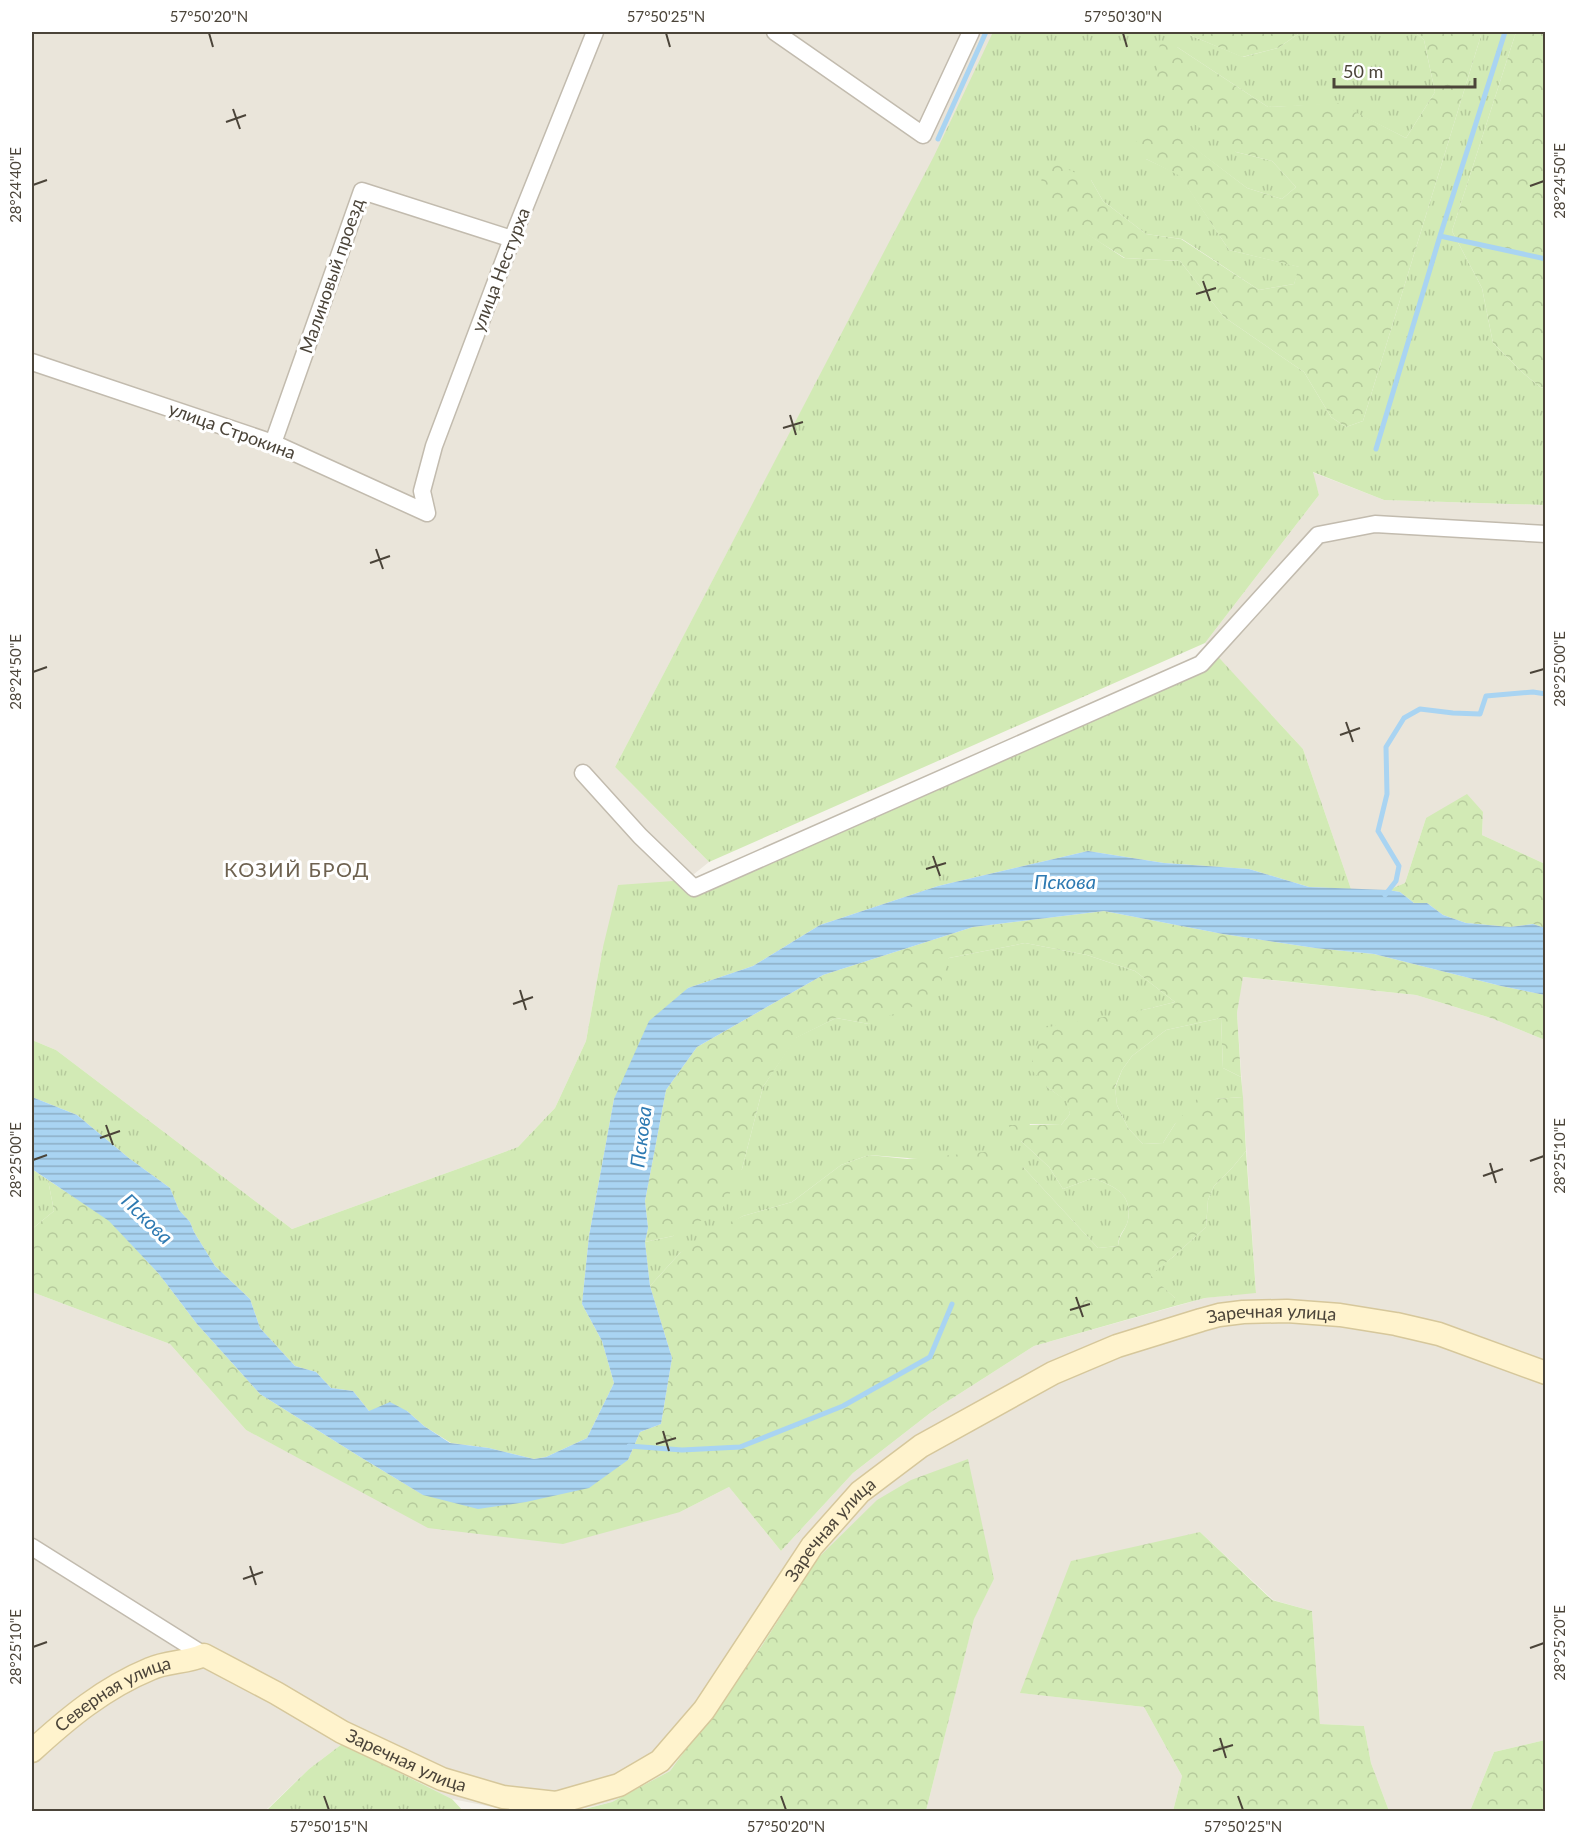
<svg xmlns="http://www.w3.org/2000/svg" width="1577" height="1843" font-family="Lato,sans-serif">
	<defs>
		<pattern id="grass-tufts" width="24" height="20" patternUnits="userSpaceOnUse" patternTransform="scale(1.5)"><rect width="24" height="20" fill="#d2eab5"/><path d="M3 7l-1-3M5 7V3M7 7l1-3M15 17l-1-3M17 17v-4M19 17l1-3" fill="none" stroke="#b6ca9c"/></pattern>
		<pattern id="forest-crowns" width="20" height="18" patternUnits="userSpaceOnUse" patternTransform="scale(1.5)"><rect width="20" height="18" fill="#d2eab5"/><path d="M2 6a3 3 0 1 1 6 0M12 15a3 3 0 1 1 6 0" fill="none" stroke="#b6ca9c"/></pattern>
		<pattern id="water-rules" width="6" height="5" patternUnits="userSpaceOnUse" patternTransform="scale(1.5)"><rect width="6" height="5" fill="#a9d4f2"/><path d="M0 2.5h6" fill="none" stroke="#8caec5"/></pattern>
	</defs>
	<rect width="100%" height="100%" fill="#f6f3ec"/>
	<!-- residential -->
	<path fill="#eae5da" d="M 32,32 L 994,32 L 949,129 L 615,767 L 709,862 L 603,947 L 586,1041 L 555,1108 L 518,1147 L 292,1229 L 56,1050 L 32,1040 Z
		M 1312,472 L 1384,500 L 1545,505 L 1545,864 L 1482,835 L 1483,812 L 1426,818 L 1405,883 L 1388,890 L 1351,889 L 1303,749 L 1205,643 L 1319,495 Z
		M 1242,977 L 1416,995 L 1491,1018 L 1545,1040 L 1545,1740 L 1494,1752 L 1470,1811 L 1389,1811 L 1371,1763 L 1364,1726 L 1320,1724 L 1312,1611 L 1273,1600 L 1200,1532 L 1021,1693 L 1144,1707 L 1182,1776 L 1173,1811 L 926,1811 L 974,1618 L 994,1579 L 818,1558 L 761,1647 L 670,1771 L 612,1802 L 573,1811 L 517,1812 L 452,1799 L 342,1744 L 309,1769 L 265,1811 L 32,1811 L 32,1292 L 170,1344 L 246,1430 L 331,1475 L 680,1512 L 729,1487 L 781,1551 L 853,1473 L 934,1410 L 1034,1346 L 1205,1298 L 1256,1292 L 1237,1013 Z"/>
	<!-- grass -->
	<path fill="url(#grass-tufts)" d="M 993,32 L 1188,32 L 1192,36 L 1243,57 L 1278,48 L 1301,32 L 1415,32 L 1424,40 L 1435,92 L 1406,138 L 1338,104 L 1268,107 L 1177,47 L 1236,152 L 1272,161 L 1296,187 L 1282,199 L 1247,188 L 1158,121 L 1146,159 L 1180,175 L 1229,250 L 1300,267 L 1294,284 L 1259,290 L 1182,239 L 1146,234 L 1103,201 L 1091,180 L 1080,229 L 1124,258 L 1180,261 L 1224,317 L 1304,372 L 1331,417 L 1346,427 L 1363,421 L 1482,32 L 1516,32 L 1452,231 L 1482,288 L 1493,343 L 1523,373 L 1540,387 L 1545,388 L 1545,505 L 1384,500 L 1313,472 L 1319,495 L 1205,643 L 709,862 L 615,767 L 934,156 Z
		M 1211,649 L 1303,749 L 1351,889 L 1309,887 L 1249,869 L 1164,863 L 1088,851 L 938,886 L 820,925 L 753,966 L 688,988 L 614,1099 L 589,1236 L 582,1304 L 602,1341 L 614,1383 L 587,1438 L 546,1457 L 534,1459 L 489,1448 L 451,1443 L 424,1426 L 407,1411 L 369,1411 L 353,1391 L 331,1388 L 316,1372 L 295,1366 L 260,1328 L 250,1299 L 215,1266 L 194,1232 L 190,1222 L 179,1210 L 170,1188 L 130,1159 L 77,1115 L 32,1097 L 32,1040 L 56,1050 L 292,1229 L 518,1147 L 555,1108 L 586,1041 L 603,947 L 618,885 L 687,880 L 708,882 L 1201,658 Z
		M 1025,943 L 1087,955 L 1135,971 L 1175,1002 L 1143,1010 L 1047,1087 L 1067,1101 L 1070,1114 L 1061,1125 L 1030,1124 L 1021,1141 L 1049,1167 L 1063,1189 L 1093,1178 C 1113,1186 1133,1193 1128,1220 C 1126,1230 1119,1232 1118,1246 L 1098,1248 L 1023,1167 L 869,1155 L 841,1165 L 792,1202 L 743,1216 L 680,1253 L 650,1286 L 645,1242 L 673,1236 L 742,1169 L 763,1087 L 795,1038 L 836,1018 L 869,1024 L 949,958 Z
		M 1221,1018 L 1223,1068 L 1241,1077 L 1243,1097 L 1215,1099 L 1175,1124 L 1163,1143 L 1143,1144 L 1128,1128 L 1117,1105 L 1115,1088 L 1122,1070 L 1132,1056 L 1166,1030 Z
		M 1246,1151 L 1256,1293 L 1205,1298 L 1175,1306 L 1175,1298 L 1149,1275 L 1173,1257 L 1206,1227 L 1208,1200 L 1214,1186 L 1232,1168 Z
		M 32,1169 L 48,1180 L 54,1211 L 32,1229 Z
		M 342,1744 L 452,1799 L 463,1811 L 265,1812 L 309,1769 Z"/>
	<!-- forest -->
	<path fill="url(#forest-crowns)" d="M 1188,32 L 1301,32 L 1278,48 L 1242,57 L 1192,36 Z
		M 1415,32 L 1482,32 L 1363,421 L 1346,427 L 1331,417 L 1304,372 L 1224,317 L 1180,261 L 1125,258 L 1080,230 L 1043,189 L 1040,172 L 1056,164 L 1091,180 L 1103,201 L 1146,234 L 1181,239 L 1259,290 L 1294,284 L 1299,267 L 1229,250 L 1180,176 L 1146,159 L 1135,145 L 1141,128 L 1158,120 L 1247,188 L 1282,199 L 1296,187 L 1272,161 L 1236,152 L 1191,122 L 1156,78 L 1160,42 L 1177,47 L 1268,107 L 1338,103 L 1406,138 L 1435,92 L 1424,40 Z
		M 1516,32 L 1545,32 L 1545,388 L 1540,387 L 1523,373 L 1493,343 L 1482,288 L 1452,231 Z
		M 1467,794 L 1483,812 L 1482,835 L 1545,864 L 1545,928 L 1533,924 L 1510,927 L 1466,923 L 1443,915 L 1427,903 L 1414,903 L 1400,892 L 1388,890 L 1405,883 L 1426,818 Z
		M 1104,911 L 1223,934 L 1315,948 L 1374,954 L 1501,986 L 1545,995 L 1545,1040 L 1491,1018 L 1416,995 L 1243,977 L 1237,1013 L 1241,1077 L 1223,1068 L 1221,1018 L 1166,1030 L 1132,1056 L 1122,1070 L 1115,1087 L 1117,1105 L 1128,1128 L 1143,1144 L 1163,1143 L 1175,1124 L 1204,1091 L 1215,1099 L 1243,1097 L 1246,1151 L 1232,1168 L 1214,1186 L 1208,1200 L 1206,1227 L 1173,1257 L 1150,1275 L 1175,1298 L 1175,1306 L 1034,1346 L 934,1410 L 853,1473 L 781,1551 L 729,1487 L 680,1512 L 563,1544 L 428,1528 L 246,1430 L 170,1344 L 32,1292 L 32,1229 L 54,1211 L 48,1180 L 109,1220 L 159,1274 L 197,1324 L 260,1394 L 357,1455 L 423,1495 L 628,1460 L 640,1432 L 661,1424 L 672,1358 L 650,1286 L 680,1253 L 701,1236 L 743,1216 L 792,1202 L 841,1165 L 869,1155 L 907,1159 L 996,1151 L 1023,1167 L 1098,1248 L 1118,1246 C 1119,1234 1126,1230 1128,1220 C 1133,1193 1113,1186 1093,1178 L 1063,1189 L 1049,1167 L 1021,1141 L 1008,1125 L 1061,1125 L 1070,1114 L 1066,1101 L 1047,1087 L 1030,1068 L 1043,1028 L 1143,1010 L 1175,1002 L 1135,971 L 1087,955 L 1025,943 L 949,958 L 936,997 L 869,1024 L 836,1018 L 796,1038 L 763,1087 L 742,1169 L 722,1209 L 673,1236 L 645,1242 L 648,1228 L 645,1201 L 666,1090 L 697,1047 L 823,975 L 973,927 Z
		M 968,1459 L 994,1579 L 974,1619 L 926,1811 L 573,1812 L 612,1802 L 670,1771 L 761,1647 L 818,1558 L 877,1500 L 911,1480 Z
		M 1200,1532 L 1272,1600 L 1312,1611 L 1320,1724 L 1364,1726 L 1371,1763 L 1389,1811 L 1173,1811 L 1182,1776 L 1144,1707 L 1020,1693 L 1071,1561 Z
		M 1545,1740 L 1545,1811 L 1470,1811 L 1494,1752 Z"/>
	<!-- water -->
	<path fill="url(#water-rules)" d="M 1088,851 L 1164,863 L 1249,869 L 1309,887 L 1388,890 L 1400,892 L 1414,903 L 1427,903 L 1443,915 L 1466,923 L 1510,927 L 1533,924 L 1545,928 L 1545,995 L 1501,986 L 1374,954 L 1315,948 L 1223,934 L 1104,911 L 973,927 L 823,975 L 697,1047 L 666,1090 L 645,1201 L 648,1228 L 645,1242 L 650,1286 L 672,1358 L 661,1424 L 640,1432 L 628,1460 L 589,1488 L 526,1502 L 478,1509 L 423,1495 L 357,1455 L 260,1394 L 197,1324 L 159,1274 L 109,1221 L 32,1169 L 32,1097 L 77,1115 L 130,1159 L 170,1188 L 179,1210 L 190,1222 L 194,1232 L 215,1266 L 250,1299 L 260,1328 L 295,1366 L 316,1372 L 331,1388 L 353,1391 L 369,1411 L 390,1402 L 407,1411 L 424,1426 L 450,1443 L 489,1448 L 534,1459 L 546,1457 L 587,1438 L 614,1383 L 602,1341 L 582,1304 L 589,1236 L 614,1099 L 649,1021 L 688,988 L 753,966 L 820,925 L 938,886 Z"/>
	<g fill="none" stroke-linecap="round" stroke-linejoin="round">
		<!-- stream -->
		<path stroke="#a9d4f2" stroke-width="5" d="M 938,139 L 986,32
			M 1440,236 L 1546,259
			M 1376,449 L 1440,236 L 1505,32
			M 1385,895 L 1396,881 L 1399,866 L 1378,831 L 1387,794 L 1386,747 L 1404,718 L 1420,709 L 1453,713 L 1480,714 L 1486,696 L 1533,692 L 1546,694
			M 629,1446 L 682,1450 L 740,1447 L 843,1406 L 930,1357 L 952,1304"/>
		<!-- street casing -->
		<g stroke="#c2bbae" stroke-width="19">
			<path id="street" d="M 775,32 L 923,135 L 971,32
				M 32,362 L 273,443 L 427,513
				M 273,443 L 362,191 L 512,239
				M 427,513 L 422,491 L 434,446 L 512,239 L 595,32
				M 583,773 L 640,836 L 694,888 L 1201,664 L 1318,535 L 1375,524 L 1546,534
				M 32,1547 L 204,1655"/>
		</g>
		<!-- secondary casing -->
		<g stroke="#d6c79b" stroke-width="25">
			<g id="secondary">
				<path id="s1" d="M 32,1751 C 68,1718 104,1688 150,1669 C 167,1661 187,1663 204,1655 L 276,1693 L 342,1732 L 442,1779 L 503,1797 L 556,1803 L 619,1785 L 660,1761 L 704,1710 L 812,1546 L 860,1492 L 921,1446 L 1053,1373 L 1117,1346 L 1201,1320 L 1219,1315 L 1243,1312 L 1287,1311 L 1340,1315 L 1396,1324 L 1439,1334 L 1546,1373"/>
			</g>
		</g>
		<!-- street -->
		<use href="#street" stroke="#fff" stroke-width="16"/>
		<!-- secondary -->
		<use href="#secondary" stroke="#fff3cd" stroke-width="22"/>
	</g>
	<!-- ticks -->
	<path fill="none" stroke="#4b4439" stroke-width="2" d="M 209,33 L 213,47M 666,33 L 670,47M 1123,33 L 1127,47M 233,109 L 240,129M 226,122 L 246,115M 33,185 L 47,180M 1530,186 L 1544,181M 1203,281 L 1210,301M 1196,294 L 1216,288M 790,415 L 796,435M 783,428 L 803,422M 376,549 L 383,569M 370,563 L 390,556M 33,672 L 47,667M 1530,673 L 1544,669M 1346,722 L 1353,742M 1340,735 L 1360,728M 933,856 L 940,876M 926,869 L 946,863M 520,990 L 526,1010M 513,1004 L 533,997M 106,1125 L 113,1145M 100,1138 L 120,1131M 33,1160 L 47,1155M 1530,1161 L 1544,1156M 1490,1163 L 1496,1183M 1483,1176 L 1503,1169M 1076,1297 L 1083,1317M 1070,1310 L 1090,1304M 663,1431 L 669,1451M 656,1444 L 676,1438M 250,1566 L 256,1585M 243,1579 L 263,1572M 33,1647 L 47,1642M 1530,1648 L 1544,1643M 1220,1738 L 1226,1758M 1213,1751 L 1233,1745M 324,1796 L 329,1810M 781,1796 L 786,1810M 1238,1796 L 1243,1810"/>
	<g text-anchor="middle" stroke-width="6" stroke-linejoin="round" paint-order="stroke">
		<!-- street labels -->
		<g font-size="18" fill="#4b4439" stroke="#fff">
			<text transform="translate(501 270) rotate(-69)" y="6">улица Нестурха</text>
			<text transform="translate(332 276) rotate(-71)" y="6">Малиновый проезд</text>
			<text transform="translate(232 431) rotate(20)" y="6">улица Строкина</text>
			<text dy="6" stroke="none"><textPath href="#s1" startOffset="1491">Заречная улица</textPath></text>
			<text dy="6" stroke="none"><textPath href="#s1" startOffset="987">Заречная улица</textPath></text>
			<text dy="6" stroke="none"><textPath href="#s1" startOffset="100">Северная улица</textPath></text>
			<text dy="6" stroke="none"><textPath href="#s1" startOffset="429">Заречная улица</textPath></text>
		</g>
		<!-- neighbourhood labels -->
		<g font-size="20" letter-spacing="1.5" fill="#6e6250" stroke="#fff">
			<text x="297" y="877">КОЗИЙ БРОД</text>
		</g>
		<!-- water labels -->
		<g font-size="20" font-style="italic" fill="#2e7ab2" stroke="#fff">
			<text x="1065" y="889">Пскова</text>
			<text transform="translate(641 1137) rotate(-83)" y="7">Пскова</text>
			<text transform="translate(147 1219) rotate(44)" y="7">Пскова</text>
		</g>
	</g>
	<!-- border -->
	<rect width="1577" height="1843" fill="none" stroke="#ffffff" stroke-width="66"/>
	<!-- scale -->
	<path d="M1334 78v9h141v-9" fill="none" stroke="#4b4439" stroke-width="3"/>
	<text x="1343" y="78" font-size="18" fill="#4b4439" stroke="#ffffff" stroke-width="4.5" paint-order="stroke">50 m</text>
	<rect x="33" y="33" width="1511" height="1777" fill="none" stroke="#4b4439" stroke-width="2"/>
	<g font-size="15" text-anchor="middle" fill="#4b4439">
		<text x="209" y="22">57°50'20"N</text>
		<text x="666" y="22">57°50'25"N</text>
		<text x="1123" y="22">57°50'30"N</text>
		<text transform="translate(1560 181) rotate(-90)" y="5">28°24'50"E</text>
		<text transform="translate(16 185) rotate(-90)" y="5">28°24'40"E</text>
		<text transform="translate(1560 669) rotate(-90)" y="5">28°25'00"E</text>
		<text transform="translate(16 672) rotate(-90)" y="5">28°24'50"E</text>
		<text transform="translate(1560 1156) rotate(-90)" y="5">28°25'10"E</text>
		<text transform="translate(16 1160) rotate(-90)" y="5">28°25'00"E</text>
		<text transform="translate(1560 1643) rotate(-90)" y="5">28°25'20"E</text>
		<text transform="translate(16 1647) rotate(-90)" y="5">28°25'10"E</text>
		<text x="329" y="1832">57°50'15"N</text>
		<text x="786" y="1832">57°50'20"N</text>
		<text x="1243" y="1832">57°50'25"N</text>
	</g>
</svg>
